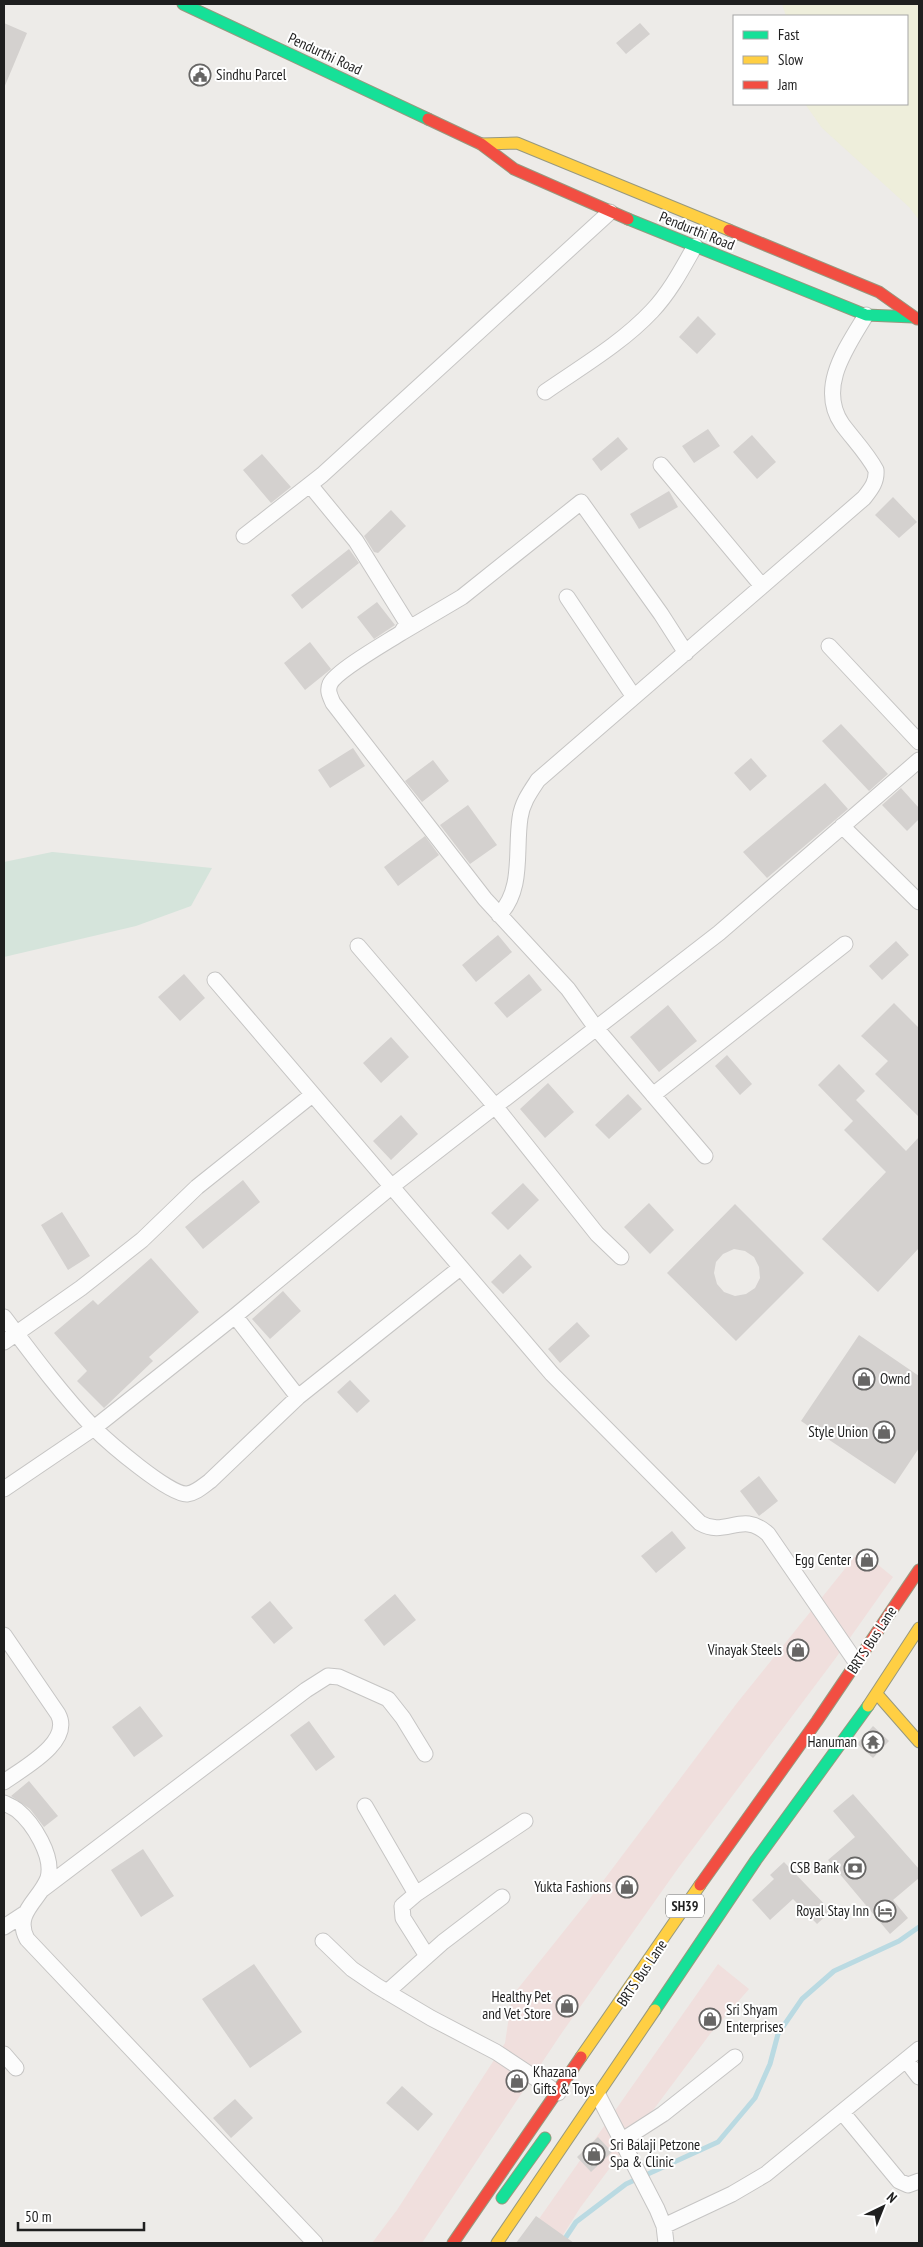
<svg xmlns="http://www.w3.org/2000/svg" width="923" height="2247" font-family="'PT Sans Narrow',sans-serif">
	<rect width="100%" height="100%" fill="#edebe8"/>
	<!-- commercial -->
	<path fill="#f0dfdd" d="M 860,1550 L 893,1577 L 835,1659 L 679,1867 L 561,2034 L 422,2243 L 372,2243 L 397,2210 L 505,2043 L 512,1996 L 588,1901 L 737,1703 Z
		M 718,1964 L 749,1989 L 710,2034 L 580,2208 L 558,2243 L 522,2243 Z"/>
	<!-- farmland -->
	<path fill="#eeeedb" d="M 782,4 L 919,4 L 919,220 L 909,207 L 822,128 L 805,104 L 907,104 L 907,16 L 786,16 Z"/>
	<!-- wetland -->
	<path fill="#d5e4db" d="M 52,852 L 53,852 L 212,868 L 191,906 L 136,926 L 4,957 L 4,862 Z"/>
	<g fill="none" stroke-linecap="round" stroke-linejoin="round">
		<!-- stream -->
		<path stroke="#badae2" stroke-width="5" d="M 562,2243 L 576,2222 L 626,2184 L 718,2142 L 755,2098 L 770,2064 L 778,2034 L 802,1999 L 834,1971 L 899,1941 L 919,1927"/>
	</g>
	<!-- building -->
	<path fill="#d4d1cf" fill-rule="evenodd" d="M 4,23 L 27,33 L 4,88 Z
		M 640,23 L 650,34 L 626,54 L 616,43 Z
		M 698,316 L 716,334 L 697,354 L 679,337 Z
		M 708,429 L 720,446 L 694,463 L 682,446 Z
		M 752,435 L 776,462 L 757,479 L 733,452 Z
		M 618,437 L 628,449 L 601,471 L 592,459 Z
		M 262,454 L 291,487 L 271,503 L 243,470 Z
		M 669,491 L 678,507 L 639,529 L 630,514 Z
		M 893,497 L 917,522 L 899,538 L 875,515 Z
		M 391,510 L 406,526 L 378,553 L 374,552 L 364,536 Z
		M 349,549 L 359,563 L 302,609 L 291,595 Z
		M 377,602 L 395,625 L 374,639 L 357,617 Z
		M 310,642 L 331,669 L 305,690 L 284,663 Z
		M 841,724 L 888,774 L 869,791 L 822,741 Z
		M 353,748 L 365,766 L 330,788 L 318,770 Z
		M 751,758 L 767,776 L 750,791 L 734,773 Z
		M 433,760 L 449,781 L 422,802 L 405,781 Z
		M 825,783 L 848,809 L 767,878 L 743,852 Z
		M 901,788 L 919,808 L 919,819 L 907,831 L 882,805 Z
		M 468,805 L 497,845 L 470,864 L 440,825 Z
		M 425,836 L 439,855 L 398,886 L 384,867 Z
		M 498,935 L 512,952 L 476,982 L 462,965 Z
		M 896,941 L 909,955 L 882,980 L 869,966 Z
		M 184,974 L 205,998 L 180,1021 L 158,997 Z
		M 529,974 L 542,990 L 507,1018 L 494,1003 Z
		M 894,1003 L 919,1028 L 919,1117 L 875,1074 L 888,1061 L 861,1036 Z
		M 668,1005 L 697,1041 L 659,1072 L 630,1037 Z
		M 391,1037 L 409,1057 L 381,1083 L 363,1063 Z
		M 727,1055 L 752,1084 L 740,1095 L 715,1066 Z
		M 839,1064 L 865,1091 L 856,1100 L 906,1151 L 919,1137 L 919,1248 L 878,1292 L 822,1239 L 886,1172 L 844,1130 L 853,1121 L 818,1085 Z
		M 548,1083 L 574,1112 L 545,1138 L 520,1109 Z
		M 628,1094 L 642,1109 L 609,1139 L 595,1125 Z
		M 401,1115 L 418,1134 L 391,1160 L 373,1141 Z
		M 243,1180 L 260,1202 L 203,1249 L 185,1227 Z
		M 523,1183 L 539,1200 L 508,1230 L 491,1213 Z
		M 649,1203 L 674,1230 L 650,1254 L 624,1227 Z
		M 735,1204 L 804,1273 L 736,1341 L 667,1273 ZM 734,1249 L 745,1251 L 754,1257 L 759,1267 L 760,1278 L 755,1288 L 746,1294 L 735,1296 L 724,1292 L 717,1284 L 714,1273 L 716,1262 L 723,1254 Z
		M 62,1212 L 90,1256 L 68,1270 L 41,1225 Z
		M 520,1254 L 532,1267 L 503,1294 L 491,1282 Z
		M 151,1258 L 199,1312 L 149,1357 L 153,1361 L 104,1408 L 77,1381 L 87,1371 L 54,1333 L 93,1300 L 98,1305 Z
		M 283,1291 L 301,1311 L 270,1339 L 252,1319 Z
		M 577,1322 L 590,1336 L 560,1363 L 548,1349 Z
		M 859,1335 L 919,1376 L 919,1448 L 895,1484 L 801,1421 Z
		M 350,1380 L 370,1401 L 357,1413 L 337,1392 Z
		M 759,1476 L 778,1501 L 759,1516 L 740,1491 Z
		M 672,1531 L 686,1548 L 656,1573 L 641,1556 Z
		M 395,1594 L 416,1620 L 384,1646 L 364,1620 Z
		M 270,1601 L 293,1628 L 274,1644 L 251,1617 Z
		M 140,1706 L 163,1736 L 134,1757 L 112,1727 Z
		M 309,1721 L 335,1757 L 316,1771 L 290,1735 Z
		M 873,1726 L 889,1741 L 873,1758 L 857,1744 Z
		M 29,1781 L 58,1816 L 44,1827 L 30,1809 L 11,1796 Z
		M 853,1794 L 919,1869 L 919,1878 L 893,1900 L 908,1918 L 890,1934 L 828,1860 L 855,1837 L 833,1811 Z
		M 143,1849 L 174,1896 L 141,1917 L 111,1870 Z
		M 784,1862 L 831,1911 L 817,1924 L 793,1899 L 770,1920 L 752,1900 L 774,1879 L 770,1875 Z
		M 254,1964 L 302,2032 L 250,2068 L 202,1999 Z
		M 402,2086 L 433,2114 L 418,2131 L 386,2103 Z
		M 235,2099 L 253,2118 L 231,2138 L 213,2118 Z
		M 598,2137 L 612,2152 L 591,2172 L 577,2157 Z
		M 536,2216 L 574,2243 L 516,2243 Z"/>
	<g fill="none" stroke-linecap="round" stroke-linejoin="round">
		<!-- street casing -->
		<g stroke="#c6c5c4" stroke-width="17">
			<path id="street" d="M 545,392 C 581,367 622,343 652,311 C 670,292 682,269 695,246
				M 661,465 L 762,586
				M 310,485 L 356,541 L 407,623 L 401,633 C 387,642 336,671 330,684 C 327,691 330,696 333,703 L 485,899 L 568,989 L 596,1028 L 705,1156
				M 244,536 L 322,475 L 610,212
				M 567,597 L 634,697
				M 401,633 L 462,597 L 581,502 L 661,614 L 686,653
				M 829,646 L 919,742
				M 842,826 L 919,902
				M 499,915 C 524,889 515,851 520,818 C 522,803 530,792 538,780 L 864,498 C 871,489 877,482 876,470 C 867,453 853,439 842,424 C 817,387 847,347 866,315
				M 358,946 L 495,1106 L 597,1234 L 621,1257
				M 215,980 L 552,1374 L 700,1523 C 726,1538 742,1510 768,1534 L 856,1662
				M 653,1095 L 845,944
				M 235,1316 L 298,1397
				M 4,1317 C 31,1353 63,1396 94,1428 C 108,1442 169,1495 187,1494 C 196,1493 203,1486 210,1481 L 298,1397 L 460,1268
				M 4,1342 L 81,1288 L 142,1240 L 197,1187 L 312,1095
				M 4,1489 L 94,1428 L 235,1316 L 391,1187 L 719,933 L 919,760
				M 4,1635 L 58,1714 C 73,1742 23,1768 4,1782
				M 4,1803 C 8,1805 13,1807 17,1810 C 33,1823 54,1856 48,1878 C 40,1900 13,1913 27,1939 L 315,2243
				M 365,1806 L 416,1894
				M 43,1889 L 306,1690 L 328,1676 L 339,1677 L 388,1699 L 403,1718 L 425,1754
				M 4,1927 L 24,1914
				M 323,1941 L 352,1969 L 377,1986 L 431,2018 L 496,2052 L 558,2093
				M 427,1956 L 403,1918 L 402,1906 L 416,1894 L 525,1821
				M 387,1992 L 443,1942 L 502,1897
				M 4,2054 L 16,2068
				M 906,2060 L 919,2077
				M 598,2095 L 657,2209 L 664,2226 L 666,2243
				M 842,2112 L 899,2181 L 908,2185 L 919,2181
				M 621,2141 L 663,2114 L 735,2057
				M 664,2226 L 732,2194 L 766,2174 L 919,2049"/>
		</g>
		<!-- fast casing -->
		<g stroke="#97987e" stroke-width="13">
			<path id="fast" d="M 183,4 L 428,119
				M 628,219 L 866,315 L 913,317
				M 655,2010 L 756,1860 L 868,1706
				M 502,2198 L 545,2138"/>
		</g>
		<!-- slow casing -->
		<g stroke="#97987e" stroke-width="13">
			<path id="slow" d="M 481,144 L 517,143 L 729,230
				M 877,1694 L 919,1742
				M 868,1706 L 919,1628
				M 581,2057 L 700,1885
				M 497,2243 L 655,2010"/>
		</g>
		<!-- jam casing -->
		<g stroke="#97987e" stroke-width="13">
			<path id="jam" d="M 428,119 L 481,144 L 514,169 L 628,219
				M 729,230 L 879,292 L 917,319
				M 700,1885 L 817,1721 L 919,1570
				M 453,2243 L 581,2057"/>
		</g>
		<!-- street -->
		<use href="#street" stroke="#fcfcfc" stroke-width="15"/>
		<!-- fast -->
		<use href="#fast" stroke="#16e098" stroke-width="11"/>
		<!-- slow -->
		<use href="#slow" stroke="#ffcf43" stroke-width="11"/>
		<!-- jam -->
		<use href="#jam" stroke="#f24e42" stroke-width="11"/>
	</g>
	<!-- icons -->
	<defs>
		<g id="civic-ring" transform="scale(1.125)"><circle r="9.5" fill="#fff" stroke="#676665" stroke-width="1.5"/><path d="M-.6-6.5H3V-4.5H.6V-3L4-1V1h2V6H-6V1h2V-1L-.6-3ZM-1.2 2.5V6h2.4V2.5Z" fill="#676665"/></g>
		<g id="shop-ring" transform="scale(1.125)"><circle r="9.5" fill="#fff" stroke="#676665" stroke-width="1.5"/><path d="M-5-2.5h2.3a2.7 3.5 0 0 1 5.4 0H5L5.5 6h-11ZM-1.5-2.5h3a1.5 2.3 0 0 0-3 0Z" fill="#676665"/></g>
		<g id="temple-ring" transform="scale(1.125)"><circle r="9.5" fill="#fff" stroke="#676665" stroke-width="1.5"/><path d="M0-6L5-2H3V0L6.5 2.5H4V6H1.5V3h-3V6H-4V2.5H-6.5L-3 0V-2H-5Z" fill="#676665"/></g>
		<g id="bank-ring" transform="scale(1.125)"><circle r="9.5" fill="#fff" stroke="#676665" stroke-width="1.5"/><path d="M-6-4H6V4H-6ZM0-2.3a2.3 2.3 0 1 0 0 4.6a2.3 2.3 0 1 0 0-4.6Z" fill="#676665"/></g>
		<g id="hotel-ring" transform="scale(1.125)"><circle r="9.5" fill="#fff" stroke="#676665" stroke-width="1.5"/><path d="M-6-4.5h1.5V1H6V5H4.5V3h-9V5H-6ZM-4 0a1.8 1.8 0 1 1 3.6 0ZM.5 0V-2.5h3Q6-2.5 6 0Z" fill="#676665"/></g>
	</defs>
	<g fill-rule="evenodd">
		<use href="#civic-ring" x="200" y="75"/>
		<use href="#shop-ring" x="864" y="1379"/>
		<use href="#shop-ring" x="884" y="1432"/>
		<use href="#shop-ring" x="867" y="1560"/>
		<use href="#shop-ring" x="798" y="1650"/>
		<use href="#temple-ring" x="873" y="1742"/>
		<use href="#bank-ring" x="855" y="1868"/>
		<use href="#shop-ring" x="627" y="1887"/>
		<use href="#hotel-ring" x="885" y="1911"/>
		<use href="#shop-ring" x="567" y="2006"/>
		<use href="#shop-ring" x="710" y="2019"/>
		<use href="#shop-ring" x="517" y="2081"/>
		<use href="#shop-ring" x="594" y="2154"/>
	</g>
	<g text-anchor="middle" stroke-width="4" stroke-linejoin="round" paint-order="stroke">
		<!-- shield labels -->
		<rect fill="#fff" stroke="#626262" stroke-width="1" x="666" y="1894.5" width="38" height="23" rx="4"/>
		<g font-size="14" font-weight="bold" fill="#1f1f1f">
			<text x="685" y="1911">SH39</text>
		</g>
		<!-- street labels -->
		<g font-size="15" fill="#1f1f1f" stroke="#fff">
			<text transform="translate(325 54) rotate(25)" y="5">Pendurthi Road</text>
			<text transform="translate(697 231) rotate(22)" y="5">Pendurthi Road</text>
			<text transform="translate(872 1640) rotate(-57)" y="5">BRTS Bus Lane</text>
			<text transform="translate(642 1973) rotate(-56)" y="5">BRTS Bus Lane</text>
		</g>
		<!-- poi labels -->
		<g font-size="15" fill="#1f1f1f" stroke="#fff" text-anchor="end">
			<text x="216" y="80" text-anchor="start">Sindhu Parcel</text>
			<text x="880" y="1384" text-anchor="start">Ownd</text>
			<text x="868" y="1437">Style Union</text>
			<text x="851" y="1565">Egg Center</text>
			<text x="782" y="1655">Vinayak Steels</text>
			<text x="857" y="1747">Hanuman</text>
			<text x="839" y="1873">CSB Bank</text>
			<text x="611" y="1892">Yukta Fashions</text>
			<text x="869" y="1916">Royal Stay Inn</text>
			<text x="551" y="2002">Healthy Pet<tspan x="551" dy="17">and Vet Store</tspan></text>
			<text x="726" y="2015" text-anchor="start">Sri Shyam<tspan x="726" dy="17">Enterprises</tspan></text>
			<text x="533" y="2077" text-anchor="start">Khazana<tspan x="533" dy="17">Gifts &amp; Toys</tspan></text>
			<text x="610" y="2150" text-anchor="start">Sri Balaji Petzone<tspan x="610" dy="17">Spa &amp; Clinic</tspan></text>
		</g>
	</g>
	<!-- border -->
	<rect width="923" height="2247" fill="none" stroke="#1f1f1f" stroke-width="10"/>
	<!-- legend -->
	<rect x="733" y="15" width="175" height="90" fill="#ffffff" stroke="#a5a5a5"/>
	<rect x="743" y="31" width="25" height="8" fill="#16e098" stroke="#a5a5a5"/>
	<text x="778" y="40" font-size="15" fill="#1f1f1f">Fast</text>
	<rect x="743" y="56" width="25" height="8" fill="#ffcf43" stroke="#a5a5a5"/>
	<text x="778" y="65" font-size="15" fill="#1f1f1f">Slow</text>
	<rect x="743" y="81" width="25" height="8" fill="#f24e42" stroke="#a5a5a5"/>
	<text x="778" y="90" font-size="15" fill="#1f1f1f">Jam</text>
	<!-- north arrow -->
	<g transform="translate(883 2207) rotate(43)" stroke="#ffffff" stroke-width="4" paint-order="stroke">
	<path d="M0-4L9 19L0 12L-9 19Z" fill="#1f1f1f"/>
	<text y="-8" font-size="14" font-weight="bold" text-anchor="middle" fill="#1f1f1f">N</text>
	</g>
	<!-- scale -->
	<path d="M18 2222v8h126v-8" fill="none" stroke="#1f1f1f" stroke-width="2.5"/>
	<text x="25" y="2222" font-size="15" fill="#1f1f1f" stroke="#ffffff" stroke-width="4" paint-order="stroke">50 m</text>
</svg>
